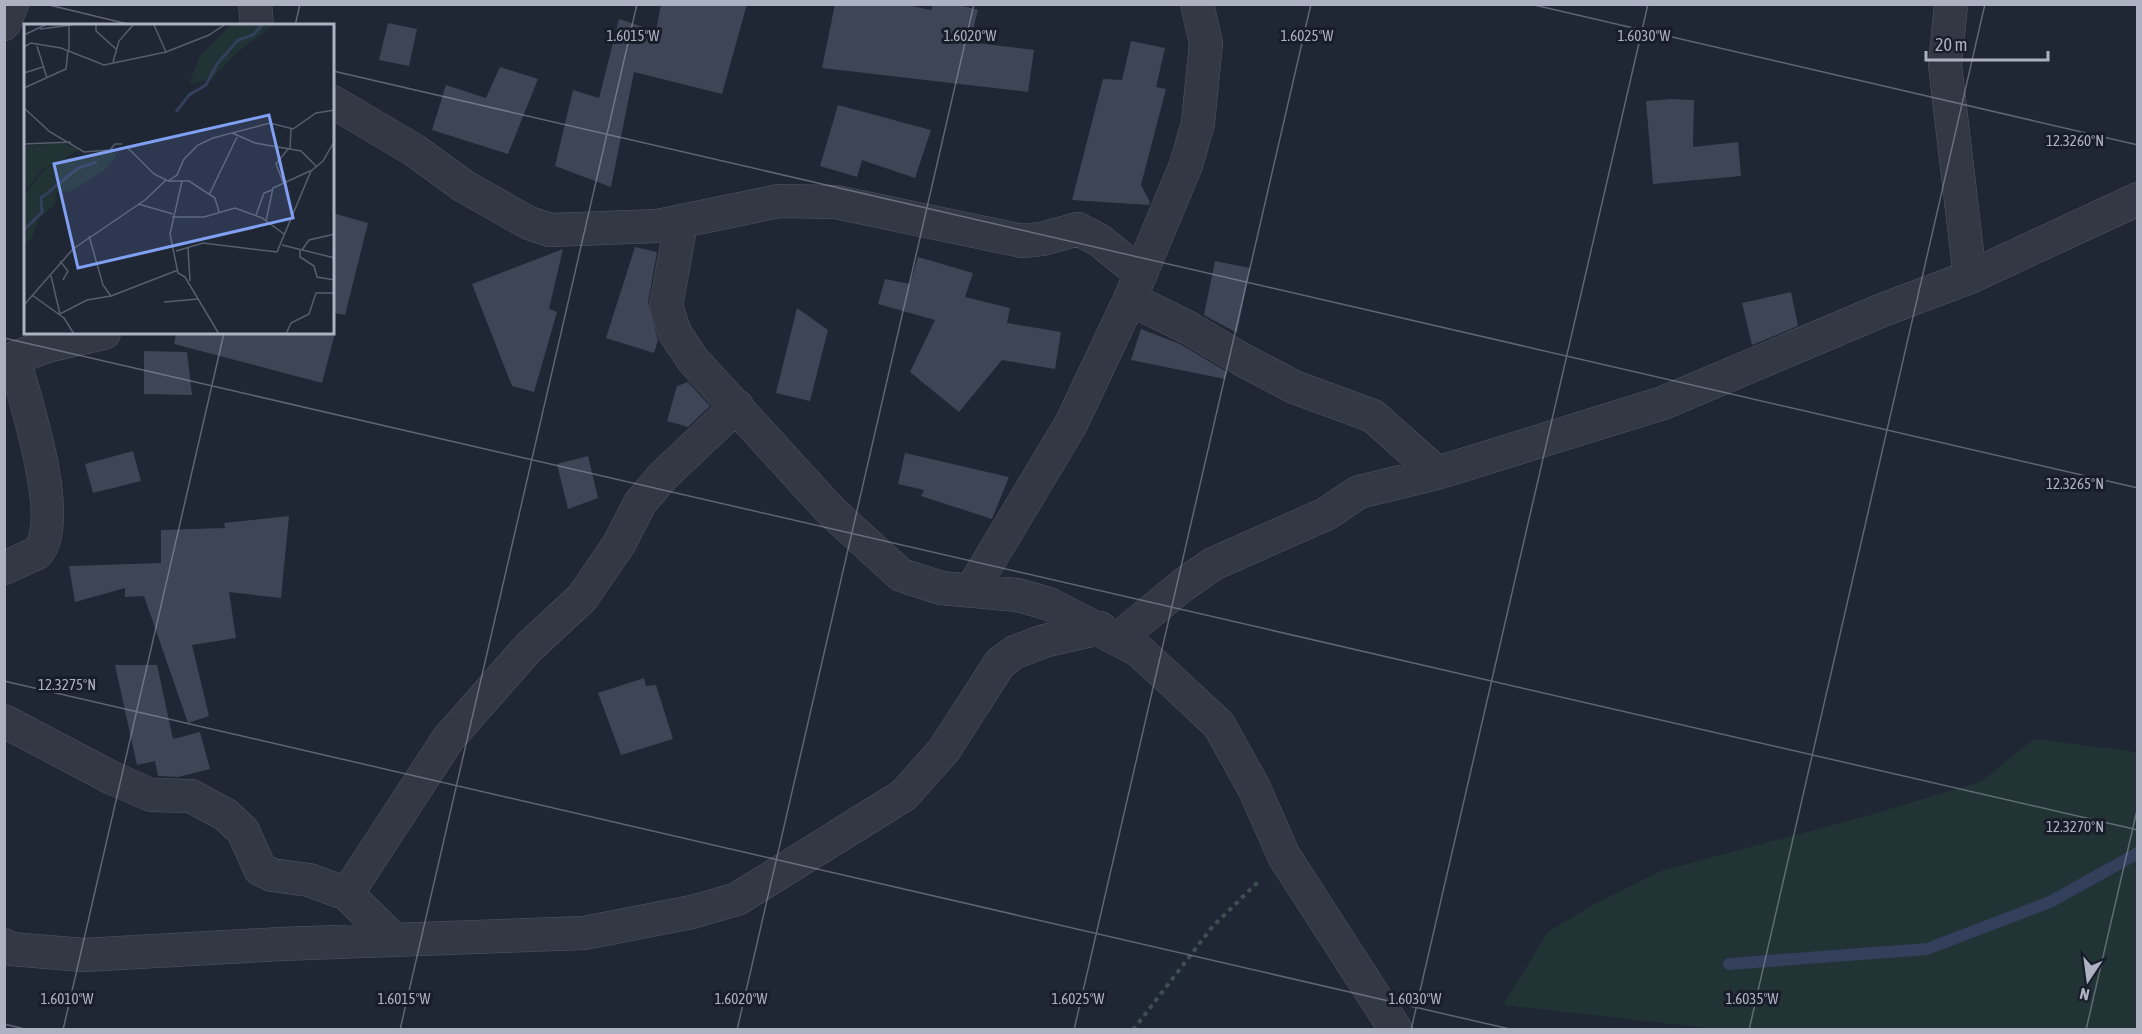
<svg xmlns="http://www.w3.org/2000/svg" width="2142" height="1034" font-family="'Asap Condensed',sans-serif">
	<rect width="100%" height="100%" fill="#1f2634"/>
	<!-- green -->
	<path fill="#223336" d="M 2034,739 L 2137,752 L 2137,1029 L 1725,1030 L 1503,1005 L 1548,932 L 1600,901 L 1661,871 L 1870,815 L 1980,782 Z"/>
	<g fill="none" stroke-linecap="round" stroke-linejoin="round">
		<!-- stream -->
		<path stroke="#333f5b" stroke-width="12" d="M 1729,964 L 1927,949 L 2050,902 L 2138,853"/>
	</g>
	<!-- building -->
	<path fill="#3e4557" d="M 661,4 L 747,4 L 722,94 L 634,72 L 611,187 L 555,166 L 573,90 L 599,98 L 619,19 L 656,31 Z
		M 835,4 L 903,4 L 931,10 L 933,4 L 956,4 L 978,10 L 970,42 L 1034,50 L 1028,92 L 822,68 Z
		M 388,23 L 417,29 L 409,66 L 379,60 Z
		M 1131,41 L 1165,48 L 1156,87 L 1166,89 L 1141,185 L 1150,202 L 1149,205 L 1072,200 L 1103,79 L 1122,80 Z
		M 500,67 L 538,79 L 508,154 L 432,130 L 446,85 L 486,98 Z
		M 1671,99 L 1694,100 L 1693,147 L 1738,142 L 1741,176 L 1653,184 L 1646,101 Z
		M 838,105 L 931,130 L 915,178 L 862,160 L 857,177 L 820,166 Z
		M 333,213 L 368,223 L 345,315 L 333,313 Z
		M 635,247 L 657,252 L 648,303 L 658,340 L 654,353 L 606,338 Z
		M 563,249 L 549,309 L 557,312 L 534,392 L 512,386 L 472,284 Z
		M 918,257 L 973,273 L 965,297 L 1010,308 L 1007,323 L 1061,332 L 1055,369 L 1002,360 L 959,412 L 910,372 L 935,320 L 878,304 L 885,279 L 910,284 Z
		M 1215,261 L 1250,268 L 1237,333 L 1204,315 Z
		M 1791,292 L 1798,326 L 1752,345 L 1742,303 Z
		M 797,308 L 828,330 L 810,401 L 776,393 Z
		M 1141,329 L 1180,344 L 1227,372 L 1225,379 L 1131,360 Z
		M 176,333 L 335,333 L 322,383 L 174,344 Z
		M 144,351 L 187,352 L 192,395 L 144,394 Z
		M 688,382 L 710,406 L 688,427 L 667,421 L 677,386 Z
		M 133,451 L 141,481 L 93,493 L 85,464 Z
		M 905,453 L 1009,477 L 992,519 L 921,496 L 924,490 L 898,484 Z
		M 588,456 L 598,498 L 568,509 L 557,464 Z
		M 289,516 L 281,598 L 229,592 L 236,638 L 192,645 L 209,716 L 188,723 L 144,596 L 125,597 L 125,588 L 75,602 L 69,566 L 161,563 L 161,530 L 225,528 L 224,523 Z
		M 115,665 L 157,665 L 173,739 L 200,732 L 210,769 L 178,777 L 158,776 L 155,761 L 137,765 Z
		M 644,678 L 646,686 L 656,685 L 673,739 L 621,755 L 598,693 Z"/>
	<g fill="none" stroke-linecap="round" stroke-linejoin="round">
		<!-- street casing -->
		<g stroke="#505563" stroke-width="34">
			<path id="street" d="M 255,4 L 257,26
				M 1951,4 L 1945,65 L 1970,277
				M 4,24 L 12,4
				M 333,102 L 414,150 L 465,187 L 529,223 L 550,230 L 658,226 L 779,201 L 836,202 L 1022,241 L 1042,239 L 1078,229 L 1099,240 L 1141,274
				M 681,223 L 666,306 L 675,333 L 693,360 L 831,511 L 901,575 L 941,588 L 1018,595 L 1049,604 L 1138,650 L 1172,681 L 1219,725 L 1254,788 L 1284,856 L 1396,1030
				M 1130,299 L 1189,328 L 1241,359 L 1294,387 L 1373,416 L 1437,473
				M 4,362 L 47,346 L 104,333
				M 4,568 L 37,553 C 66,522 25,398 14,360
				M 971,591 L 1071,424 L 1130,299 L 1186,165 L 1198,123 L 1206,43 L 1197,4
				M 1119,638 L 1183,585 L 1213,564 L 1326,514 L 1359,492 L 1437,473 L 1663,403 L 1885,309 L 1970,277 L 2138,199
				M 4,721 L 112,778 L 151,795 L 191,796 L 226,815 L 243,831 L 260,869 L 272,875 L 309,880 L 347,894 L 393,939
				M 347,894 L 448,739 L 529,647 L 582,598 L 619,544 L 640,503 L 663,476 L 737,406
				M 4,945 L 11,949 L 84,955 L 281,944 L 584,933 L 692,912 L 737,899 L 904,795 L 944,750 L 1000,663 L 1015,652 L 1044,641 L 1100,628"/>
		</g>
		<!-- path -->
		<path stroke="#3f4e53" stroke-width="4" stroke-dasharray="4.5 4.5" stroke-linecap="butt" d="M 1133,1030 L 1213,926 L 1258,882"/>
		<!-- street -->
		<use href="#street" stroke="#333845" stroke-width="33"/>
	</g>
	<!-- ticks -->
	<path fill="none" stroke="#acb2c2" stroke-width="1.5" stroke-opacity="0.45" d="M 45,4 L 136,26M 1530,4 L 2138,145M 295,26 L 300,4M 333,71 L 2138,488M 4,338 L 2138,830M 4,681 L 1514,1030M 4,1024 L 29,1030M 63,1030 L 224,333M 400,1030 L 637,4M 737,1030 L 974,4M 1074,1030 L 1311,4M 1411,1030 L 1648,4M 1749,1030 L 1985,4M 2086,1030 L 2138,806"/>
	<!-- overview -->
	<g transform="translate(24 24)">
		<rect width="310" height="310" fill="#1f2634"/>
		<path d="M 207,1 L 250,1 L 212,29 L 187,56 L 165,60 L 175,33 ZM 40,119 L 55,126 L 18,146 L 0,169 L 0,122 ZM 95,128 L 82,145 L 48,167 L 32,169 L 31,180 L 14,196 L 8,214 L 0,221 L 0,171 L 20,146 L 42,134 Z" fill="#223336"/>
		<path fill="none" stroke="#333f5b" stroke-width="3" d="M 152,88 L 165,71 L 182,61 L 193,40 L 214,16 L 229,11 L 238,1M 0,206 L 18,188 L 17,174 L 54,144 L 73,138"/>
		<path fill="none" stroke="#575e6d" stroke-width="1.5" d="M 72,1 L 72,7 L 92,25M 130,1 L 142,28M 45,2 L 45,27M 16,5 L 48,1M 0,11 L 21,1M 13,22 L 23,54M 0,23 L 7,19 L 37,24 L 80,41 L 142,28 L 185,11 L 200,1M 89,38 L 95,17 L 109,1M 0,49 L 19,43M 0,64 L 42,45 L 44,26M 0,84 L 26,108 L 60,128 L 86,126 L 91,120 L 98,120M 208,109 L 231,119 L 277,127 L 292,142M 0,120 L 47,118M 102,122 L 130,150 L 144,157 L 165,157 L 191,174 L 195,188M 266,125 L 267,105M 144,157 L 153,151 L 160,135 L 174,121 L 189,114 L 246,99 L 269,105 L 292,89 L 311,86M 158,157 L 146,210 L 154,249 L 161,253 L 195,310M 259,158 L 252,140 L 264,125M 185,171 L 213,113M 114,180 L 149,190M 232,191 L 240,169 L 248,166M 148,193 L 180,193 L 211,184 L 238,194 L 260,210M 242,197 L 249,164 L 286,147M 65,212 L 79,261 L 87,272 L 154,246M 258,221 L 311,234M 164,224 L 166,257M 276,225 L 276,233 L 290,242 L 293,253 L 311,256M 278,226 L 285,216 L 311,210M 152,227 L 179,219 L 253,228 L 287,147 L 299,137 L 311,116M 36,237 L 44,247 L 39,256M 27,252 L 36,290 L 63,276 L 87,272M 8,271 L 40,294 L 50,310M 140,278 L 174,275M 0,281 L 49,225 L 121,176 L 142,156M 262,310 L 267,299 L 285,290 L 292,269 L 311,269"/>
		<path fill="#81a0f3" fill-opacity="0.15" stroke="#81a0f3" stroke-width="3" d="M 245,91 L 269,194 L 54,244 L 30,140 Z"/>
		<rect width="310" height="310" fill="none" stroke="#acb2c2" stroke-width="3"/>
	</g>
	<g font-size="15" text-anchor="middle" fill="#acb2c2" stroke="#181d29" stroke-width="6" stroke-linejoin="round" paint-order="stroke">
		<text x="633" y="41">1.6015°W</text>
		<text x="970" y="41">1.6020°W</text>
		<text x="1307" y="41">1.6025°W</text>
		<text x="1644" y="41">1.6030°W</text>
		<text x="2075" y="146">12.3260°N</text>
		<text x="2075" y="489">12.3265°N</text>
		<text x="67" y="690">12.3275°N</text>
		<text x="2075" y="832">12.3270°N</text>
		<text x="67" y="1004">1.6010°W</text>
		<text x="404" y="1004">1.6015°W</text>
		<text x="741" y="1004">1.6020°W</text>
		<text x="1078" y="1004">1.6025°W</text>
		<text x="1415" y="1004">1.6030°W</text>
		<text x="1752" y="1004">1.6035°W</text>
	</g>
	<!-- border -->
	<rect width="2142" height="1034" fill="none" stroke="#acb2c2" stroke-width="12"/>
	<!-- north arrow -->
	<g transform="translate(2088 980) rotate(193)" stroke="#181d29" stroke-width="4.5" paint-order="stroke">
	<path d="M0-4.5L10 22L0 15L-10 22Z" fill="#acb2c2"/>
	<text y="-9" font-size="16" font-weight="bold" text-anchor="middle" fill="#acb2c2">N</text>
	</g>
	<!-- scale -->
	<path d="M1926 51v9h122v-9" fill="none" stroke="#acb2c2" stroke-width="3"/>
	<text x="1935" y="51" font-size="18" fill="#acb2c2" stroke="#181d29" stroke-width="4.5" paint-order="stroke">20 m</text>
</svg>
